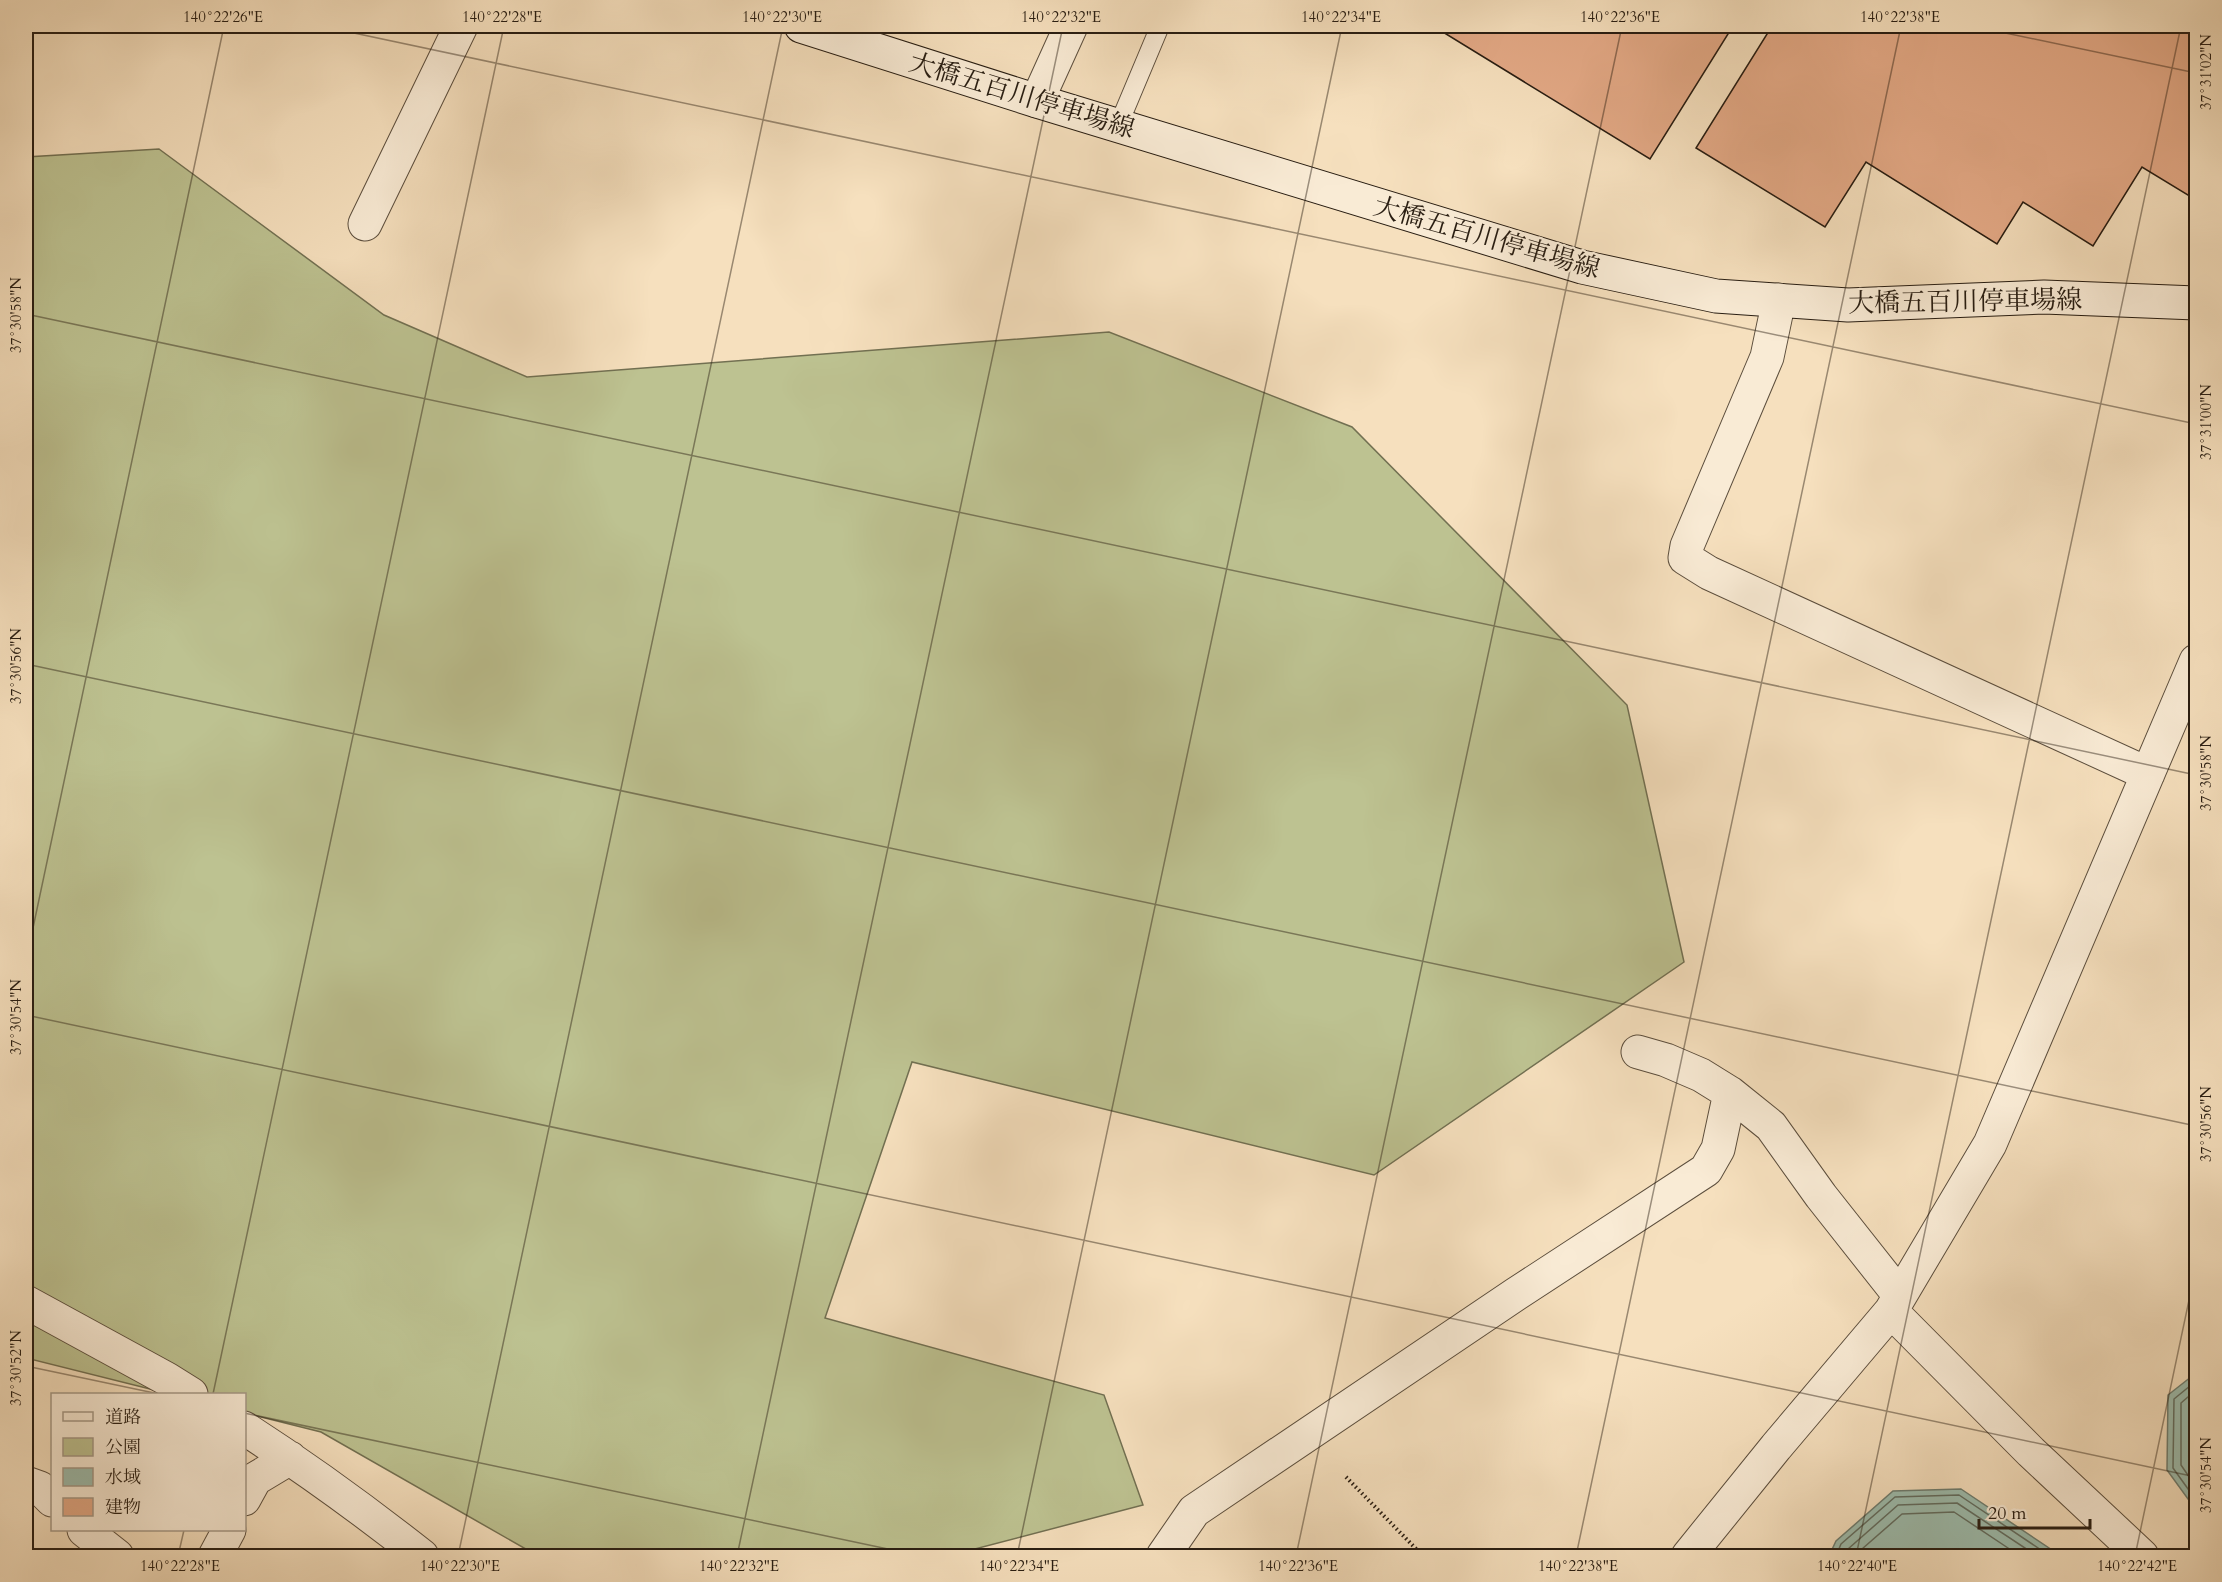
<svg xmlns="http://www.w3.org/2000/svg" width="2222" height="1582" font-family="Cardo,'Noto Serif JP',serif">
	<rect width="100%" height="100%" fill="#f6e0be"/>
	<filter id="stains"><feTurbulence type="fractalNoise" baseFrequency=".00333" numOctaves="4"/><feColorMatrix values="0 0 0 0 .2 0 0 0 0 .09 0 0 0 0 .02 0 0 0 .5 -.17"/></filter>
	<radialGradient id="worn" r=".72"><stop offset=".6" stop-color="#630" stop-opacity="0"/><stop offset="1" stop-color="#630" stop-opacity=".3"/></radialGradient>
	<!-- green -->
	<path fill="#bdc291" stroke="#727052" stroke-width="1.5" d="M 159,149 L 384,315 L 527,377 L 1109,332 L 1352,427 L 1627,705 L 1684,962 L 1374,1175 L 912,1062 L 825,1318 L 1104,1395 L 1143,1505 L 948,1556 L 538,1556 L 321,1432 L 245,1413 L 244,1394 L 170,1394 L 26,1358 L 26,157 Z"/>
	<!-- water -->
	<path fill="#9dbdae" stroke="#6e7d70" stroke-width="1.5" d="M 2196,1373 L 2196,1510 L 2167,1470 L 2168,1395 Z
		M 1961,1489 L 2061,1556 L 1829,1556 L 1836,1541 L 1893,1491 Z"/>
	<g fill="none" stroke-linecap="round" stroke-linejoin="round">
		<!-- shore -->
		<path stroke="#626d60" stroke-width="1.5" d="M 2196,1381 L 2174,1399 L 2173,1468 L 2196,1500
			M 2196,1390 L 2181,1403 L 2181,1465 L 2196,1487
			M 2196,1402 L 2190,1408 L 2190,1462 L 2196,1472
			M 1836,1556 L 1841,1544 L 1895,1497 L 1959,1495 L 2050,1556
			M 1844,1556 L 1848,1549 L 1898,1505 L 1957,1503 L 2037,1556
			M 1854,1556 L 1902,1514 L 1954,1512 L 2020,1556"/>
	</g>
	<!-- building -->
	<path fill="#e3a986" stroke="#281d12" stroke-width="1.5" d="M 1433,26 L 1733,26 L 1650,159 Z
		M 1772,26 L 2196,26 L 2196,200 L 2142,167 L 2093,246 L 2023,202 L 1997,244 L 1866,162 L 1825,227 L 1696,148 Z"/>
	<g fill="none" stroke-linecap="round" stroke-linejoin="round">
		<!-- lane casing -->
		<g stroke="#5c4e3d" stroke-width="20">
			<path id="lane" d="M 1118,126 L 1160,26"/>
		</g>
		<!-- street casing -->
		<g stroke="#5c4e3d" stroke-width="35">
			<path id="street" d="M 1037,101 L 1071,26
				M 365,224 L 461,26
				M 1779,300 L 1767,357 L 1687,546 L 1685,558 L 1709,573 L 2148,774
				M 1638,1052 L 1666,1060 L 1701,1075 L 1730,1093 L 1771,1126 L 1821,1196 L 1900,1296
				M 26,1302 L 167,1379 L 191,1394
				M 1891,1311 L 2031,1452 L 2142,1556
				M 244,1428 C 306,1468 365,1511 422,1556
				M 26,1483 L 40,1488 L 52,1500
				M 244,1499 L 255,1479 L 290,1458
				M 84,1530 L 117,1556
				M 215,1556 L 229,1530
				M 1163,1556 L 1194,1511 L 1516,1294 L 1706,1170 L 1718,1149 L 1730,1093
				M 1688,1556 L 1776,1447 L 1891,1311 L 1990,1144 L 2196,661"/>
		</g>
		<!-- secondary casing -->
		<g stroke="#281d12" stroke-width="35">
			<path id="secondary" d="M 801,26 L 1037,101 L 1582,267 L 1716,296 L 1848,305 L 2044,297 L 2196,303"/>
		</g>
		<!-- path -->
		<path stroke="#281d12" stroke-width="4" stroke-dasharray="1.5 3" stroke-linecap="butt" d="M 1346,1477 L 1423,1556"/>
		<!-- lane -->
		<use href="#lane" stroke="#f9ebd5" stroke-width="18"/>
		<!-- street -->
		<use href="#street" stroke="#f9ebd5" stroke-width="33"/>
		<!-- secondary -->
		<use href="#secondary" stroke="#f9ebd5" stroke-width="33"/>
	</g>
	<!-- ticks -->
	<path fill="none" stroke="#281d12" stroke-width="1.5" stroke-opacity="0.45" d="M 321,26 L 2196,424M 1972,26 L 2196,73M 26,314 L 2196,775M 26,664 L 2196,1126M 26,961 L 224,26M 26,1015 L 2196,1477M 26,1366 L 159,1394M 213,1394 L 504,26M 244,1413 L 921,1556M 178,1556 L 184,1530M 458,1556 L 783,26M 737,1556 L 1063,26M 1017,1556 L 1342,26M 1296,1556 L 1622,26M 1576,1556 L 1901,26M 1856,1556 L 2181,26M 2135,1556 L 2196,1267"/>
	<g text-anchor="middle" stroke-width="4.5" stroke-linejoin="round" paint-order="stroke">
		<!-- street labels -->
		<g font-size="26" fill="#281d12" stroke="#f9ebd5">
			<text transform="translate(1022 95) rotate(17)" y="9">大橋五百川停車場線</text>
			<text transform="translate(1487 237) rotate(16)" y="9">大橋五百川停車場線</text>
			<text transform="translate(1965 301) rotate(-1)" y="9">大橋五百川停車場線</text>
		</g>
	</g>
	<!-- margin -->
	<rect width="2222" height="1582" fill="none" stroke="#f6e0be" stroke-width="66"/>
	<!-- legend -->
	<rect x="51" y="1393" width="195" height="138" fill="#f9ebd5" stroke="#a59987" stroke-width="1.5"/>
	<rect x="63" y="1412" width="30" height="9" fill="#f9ebd5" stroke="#a59987" stroke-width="1.5"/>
	<text x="105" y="1423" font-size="18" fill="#281d12">道路</text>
	<rect x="63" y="1438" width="30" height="18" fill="#bdc291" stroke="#a59987" stroke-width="1.5"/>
	<text x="105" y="1453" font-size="18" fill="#281d12">公園</text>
	<rect x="63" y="1468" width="30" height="18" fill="#9dbdae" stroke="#a59987" stroke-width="1.5"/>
	<text x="105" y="1483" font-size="18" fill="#281d12">水域</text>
	<rect x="63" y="1498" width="30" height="18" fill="#e3a986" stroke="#a59987" stroke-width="1.5"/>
	<text x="105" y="1513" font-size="18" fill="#281d12">建物</text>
	<!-- scale -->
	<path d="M1979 1519v9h111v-9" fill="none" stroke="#281d12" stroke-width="3"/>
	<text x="1988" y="1519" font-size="18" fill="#281d12" stroke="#f9ebd5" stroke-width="4.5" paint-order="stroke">20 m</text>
	<rect x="33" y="33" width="2156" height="1516" fill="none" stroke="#281d12" stroke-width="2"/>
	<g font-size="15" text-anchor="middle" fill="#281d12">
		<text x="223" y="22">140°22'26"E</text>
		<text x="502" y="22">140°22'28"E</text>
		<text x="782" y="22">140°22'30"E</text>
		<text x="1061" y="22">140°22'32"E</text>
		<text x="1341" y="22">140°22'34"E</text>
		<text x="1620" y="22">140°22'36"E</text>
		<text x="1900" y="22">140°22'38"E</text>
		<text transform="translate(2206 72) rotate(-90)" y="5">37°31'02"N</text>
		<text transform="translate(16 315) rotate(-90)" y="5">37°30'58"N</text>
		<text transform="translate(2206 422) rotate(-90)" y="5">37°31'00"N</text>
		<text transform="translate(16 666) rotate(-90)" y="5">37°30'56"N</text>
		<text transform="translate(2206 773) rotate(-90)" y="5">37°30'58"N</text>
		<text transform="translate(16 1017) rotate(-90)" y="5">37°30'54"N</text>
		<text transform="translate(2206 1124) rotate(-90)" y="5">37°30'56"N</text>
		<text transform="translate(16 1368) rotate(-90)" y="5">37°30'52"N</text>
		<text transform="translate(2206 1475) rotate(-90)" y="5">37°30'54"N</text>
		<text x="180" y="1571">140°22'28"E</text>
		<text x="460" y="1571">140°22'30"E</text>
		<text x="739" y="1571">140°22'32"E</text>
		<text x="1019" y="1571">140°22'34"E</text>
		<text x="1298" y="1571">140°22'36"E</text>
		<text x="1578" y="1571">140°22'38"E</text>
		<text x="1857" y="1571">140°22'40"E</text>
		<text x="2137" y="1571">140°22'42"E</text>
	</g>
	<rect width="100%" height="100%" filter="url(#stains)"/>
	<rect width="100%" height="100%" fill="url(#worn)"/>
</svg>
